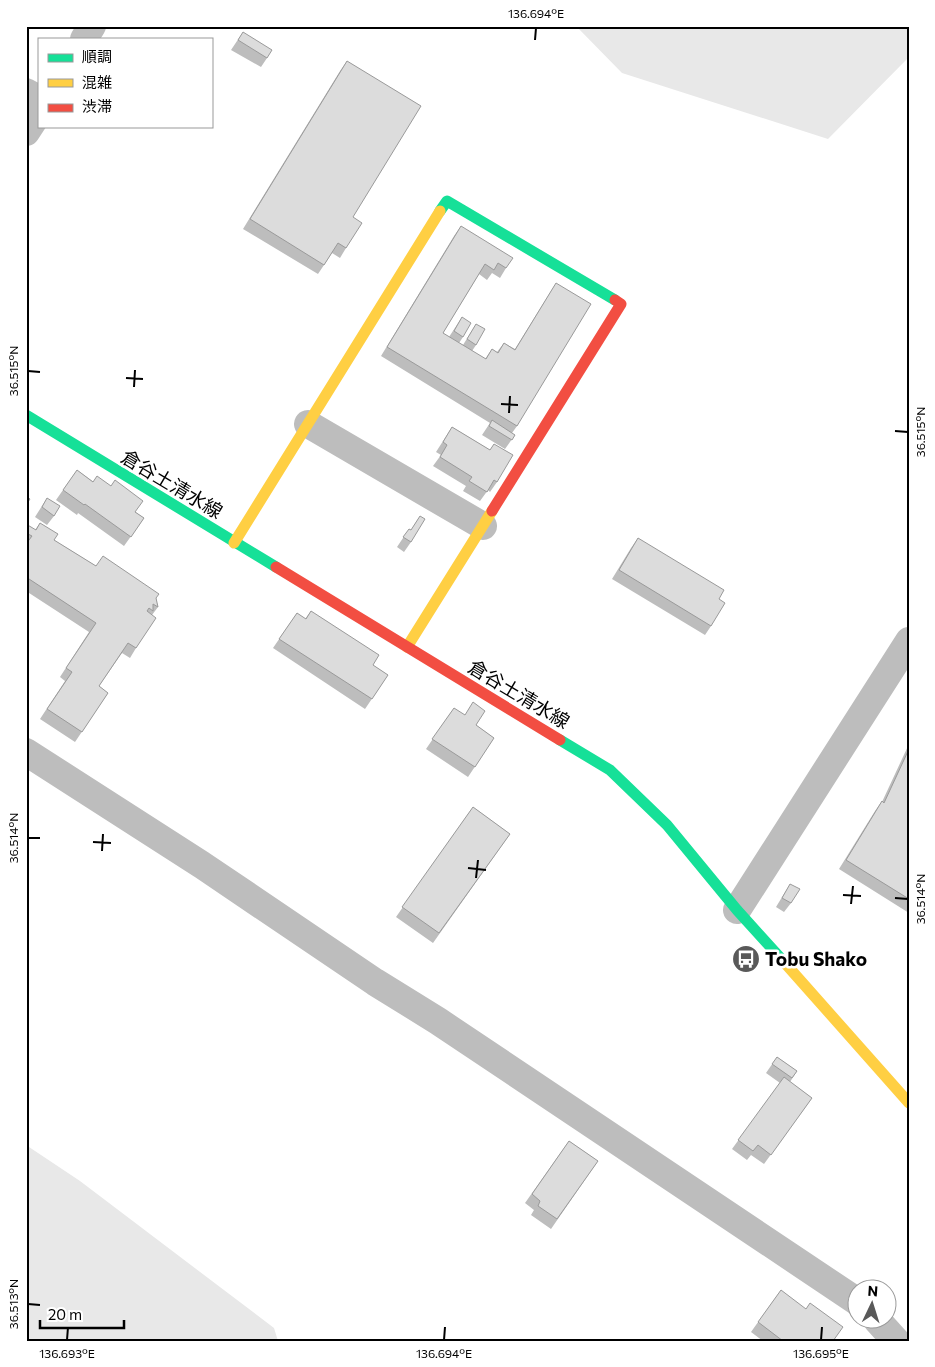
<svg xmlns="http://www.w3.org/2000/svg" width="935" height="1367" font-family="Commissioner,'Noto Sans JP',sans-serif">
	<rect width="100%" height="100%" fill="#fff"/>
	<!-- green -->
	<path fill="#e8e8e8" d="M 576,26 L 909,26 L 909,57 L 828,139 L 622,73 Z
		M 26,1145 L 80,1181 L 274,1328 L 278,1341 L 26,1341 Z"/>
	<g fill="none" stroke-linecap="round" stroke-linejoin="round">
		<!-- street -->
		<path stroke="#bdbdbd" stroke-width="28" d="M 84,39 L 92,26
			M 26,92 L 39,99
			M 26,132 L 39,112
			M 308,424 L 483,526
			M 26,752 L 202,865 L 375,982 L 438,1021 L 858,1302
			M 737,910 L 909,641
			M 877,1320 L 896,1341"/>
		<!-- fast -->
		<path stroke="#16e098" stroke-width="11" d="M 440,211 L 447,201 L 615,300
			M 26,415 L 276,567
			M 560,740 L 610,770 L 667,825 L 737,910 L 784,962"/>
		<!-- slow -->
		<path stroke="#ffcf43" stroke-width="11" d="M 234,543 L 440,211
			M 407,647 L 492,511
			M 784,962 L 909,1103"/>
		<!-- jam -->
		<path stroke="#f24e42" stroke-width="11" d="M 492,511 L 621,304 L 615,300
			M 276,567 L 560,740"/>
	</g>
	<!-- wall -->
	<path fill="#bdbdbd" d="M 243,32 L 267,58 L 261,67 L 231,50 Z
		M 347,61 L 353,217 L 346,248 L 340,258 L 332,253 L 318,274 L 243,229 L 340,71 Z
		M 461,226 L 506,268 L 500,278 L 492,273 L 487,280 L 479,274 L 443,333 L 449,337 L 462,317 L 463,337 L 459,343 L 463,345 L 476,324 L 476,345 L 472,351 L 485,359 L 492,349 L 497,352 L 504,343 L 515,349 L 556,283 L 517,426 L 512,433 L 515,435 L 505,449 L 482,435 L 490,423 L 381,356 L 454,236 Z
		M 452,427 L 490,450 L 494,444 L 497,482 L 490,492 L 488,490 L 480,501 L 463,491 L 466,486 L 433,466 L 441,455 L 436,452 Z
		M 77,470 L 144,518 L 124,546 L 78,513 L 77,515 L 56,500 Z
		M 47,498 L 54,516 L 47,525 L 35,517 Z
		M 420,516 L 411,542 L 404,552 L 397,547 L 409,529 L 411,530 Z
		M 40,523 L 54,540 L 96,566 L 156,598 L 158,607 L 152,615 L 136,648 L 130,658 L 122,653 L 99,686 L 108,693 L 75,742 L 40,719 L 65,681 L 60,677 L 89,632 L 26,591 L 26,524 L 35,530 Z
		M 638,538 L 719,599 L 711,626 L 705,635 L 612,579 L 631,548 Z
		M 311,611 L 373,665 L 388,675 L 365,709 L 273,648 L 297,613 L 305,619 Z
		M 454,708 L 476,725 L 494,738 L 468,777 L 426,749 Z
		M 909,744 L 909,913 L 839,869 L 875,811 L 882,801 L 882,802 Z
		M 473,807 L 510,834 L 433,943 L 396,917 Z
		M 790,884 L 791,903 L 784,912 L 776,907 Z
		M 777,1057 L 797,1071 L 790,1082 L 812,1098 L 764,1164 L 751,1155 L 747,1160 L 732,1149 L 780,1083 L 766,1073 Z
		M 569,1141 L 598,1161 L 551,1229 L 531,1215 L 534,1210 L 525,1203 Z
		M 781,1290 L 833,1341 L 763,1341 L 751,1332 Z"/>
	<!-- building -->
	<path fill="#dcdcdc" stroke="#9a9a9a" d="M 243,32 L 272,50 L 267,58 L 238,40 Z
		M 347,61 L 421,106 L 353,217 L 362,223 L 346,248 L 338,243 L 324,265 L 250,219 Z
		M 461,226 L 513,258 L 506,268 L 498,263 L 494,270 L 485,264 L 443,333 L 486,359 L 492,349 L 498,353 L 504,343 L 515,350 L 556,283 L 591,304 L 517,426 L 387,347 Z
		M 462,317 L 471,323 L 463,337 L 454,331 Z
		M 476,324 L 485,329 L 476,345 L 467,339 Z
		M 492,420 L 515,435 L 512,440 L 489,426 Z
		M 452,427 L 490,450 L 494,444 L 513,455 L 497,482 L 494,480 L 487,492 L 469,481 L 472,477 L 440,457 L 447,445 L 443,442 Z
		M 77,470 L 93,482 L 97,476 L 111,486 L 115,480 L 143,501 L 135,512 L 144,518 L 131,537 L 85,504 L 84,505 L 63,490 Z
		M 26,496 L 30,499 L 26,505 Z
		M 47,498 L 60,506 L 54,516 L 42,507 Z
		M 420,516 L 425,519 L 411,542 L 403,537 L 409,529 L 411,530 Z
		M 40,523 L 58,534 L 54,540 L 96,566 L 103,556 L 159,594 L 156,598 L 158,607 L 153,604 L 153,611 L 149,608 L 147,611 L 156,618 L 136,648 L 128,643 L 99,686 L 108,693 L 82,732 L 47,709 L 72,672 L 66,668 L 96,623 L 26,577 L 26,544 L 32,536 L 26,533 L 26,524 L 36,530 Z
		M 638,538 L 724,590 L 719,599 L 725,603 L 711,626 L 619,570 Z
		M 311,611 L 379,655 L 373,665 L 388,675 L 372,699 L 279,639 L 297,613 L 306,619 Z
		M 473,702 L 485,711 L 476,725 L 494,738 L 475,767 L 432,739 L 454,708 L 465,715 Z
		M 909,749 L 909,899 L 846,860 L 882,801 L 884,803 Z
		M 473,807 L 510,834 L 439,933 L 402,907 Z
		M 790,884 L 800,889 L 791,903 L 782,898 Z
		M 777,1057 L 797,1071 L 792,1078 L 772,1064 Z
		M 784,1077 L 812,1098 L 771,1155 L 758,1145 L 753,1151 L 738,1140 Z
		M 569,1141 L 598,1161 L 557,1219 L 538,1206 L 540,1201 L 532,1194 Z
		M 781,1290 L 806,1309 L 810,1303 L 843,1327 L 833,1341 L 783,1341 L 758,1322 Z"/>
	<!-- ticks -->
	<path fill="none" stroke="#000" stroke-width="2" d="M 535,40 L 536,28M 28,371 L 40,372M 126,378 L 143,379M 134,387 L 135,370M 501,404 L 518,405M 509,413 L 510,396M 895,431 L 908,432M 28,838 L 40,838M 93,842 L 111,843M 102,851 L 103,834M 468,868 L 486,870M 476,878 L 478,860M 843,895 L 861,896M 895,898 L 908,899M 851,904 L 853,886M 28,1304 L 40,1305M 67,1340 L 68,1327M 444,1340 L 445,1327M 821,1340 L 822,1327"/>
	<!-- icons -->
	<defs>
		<g id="bus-disc" transform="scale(1.4375)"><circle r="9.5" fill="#595959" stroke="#fff"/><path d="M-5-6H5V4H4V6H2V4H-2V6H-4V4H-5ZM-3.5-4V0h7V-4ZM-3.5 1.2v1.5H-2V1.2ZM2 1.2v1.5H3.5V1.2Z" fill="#fff"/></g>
	</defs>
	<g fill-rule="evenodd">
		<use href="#bus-disc" x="746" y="959"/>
	</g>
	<g text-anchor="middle" stroke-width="5" stroke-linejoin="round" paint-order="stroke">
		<!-- street labels -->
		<g font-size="19" fill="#000" stroke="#fff">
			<text transform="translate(172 484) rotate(31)" y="7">倉谷土清水線</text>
			<text transform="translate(519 694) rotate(31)" y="7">倉谷土清水線</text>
		</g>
		<!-- poi labels -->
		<g font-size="19" font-weight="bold" fill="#000" stroke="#fff" text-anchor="start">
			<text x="765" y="966">Tobu Shako</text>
		</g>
	</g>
	<!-- border -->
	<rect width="935" height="1367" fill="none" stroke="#ffffff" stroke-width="55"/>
	<!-- legend -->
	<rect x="38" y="38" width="175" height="90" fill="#ffffff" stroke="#999999"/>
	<rect x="48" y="54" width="25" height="8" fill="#16e098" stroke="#999999"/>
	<text x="82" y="62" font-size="15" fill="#000000">順調</text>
	<rect x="48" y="79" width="25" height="8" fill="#ffcf43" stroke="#999999"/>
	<text x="82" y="88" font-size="15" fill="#000000">混雑</text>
	<rect x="48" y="104" width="25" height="8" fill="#f24e42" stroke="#999999"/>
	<text x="82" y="112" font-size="15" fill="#000000">渋滞</text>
	<!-- north arrow -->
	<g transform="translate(872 1304) rotate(4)"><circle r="24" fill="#ffffff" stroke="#999999"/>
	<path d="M0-4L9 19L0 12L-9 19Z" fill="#595959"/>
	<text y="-8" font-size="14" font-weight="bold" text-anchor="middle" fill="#000000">N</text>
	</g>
	<!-- scale -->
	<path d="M40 1320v8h84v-8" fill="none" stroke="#000000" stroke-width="2.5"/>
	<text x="48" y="1320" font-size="15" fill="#000000" stroke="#ffffff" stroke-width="4" paint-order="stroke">20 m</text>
	<rect x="28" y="28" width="880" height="1312" fill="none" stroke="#000" stroke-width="2"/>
	<g font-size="12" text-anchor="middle" fill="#000">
		<text x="536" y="18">136.694°E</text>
		<text transform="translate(14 371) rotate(-90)" y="4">36.515°N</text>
		<text transform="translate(921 432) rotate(-90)" y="4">36.515°N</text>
		<text transform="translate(14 838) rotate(-90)" y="4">36.514°N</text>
		<text transform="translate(921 899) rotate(-90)" y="4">36.514°N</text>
		<text transform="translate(14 1304) rotate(-90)" y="4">36.513°N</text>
		<text x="67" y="1358">136.693°E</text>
		<text x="444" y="1358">136.694°E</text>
		<text x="821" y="1358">136.695°E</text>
	</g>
</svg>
